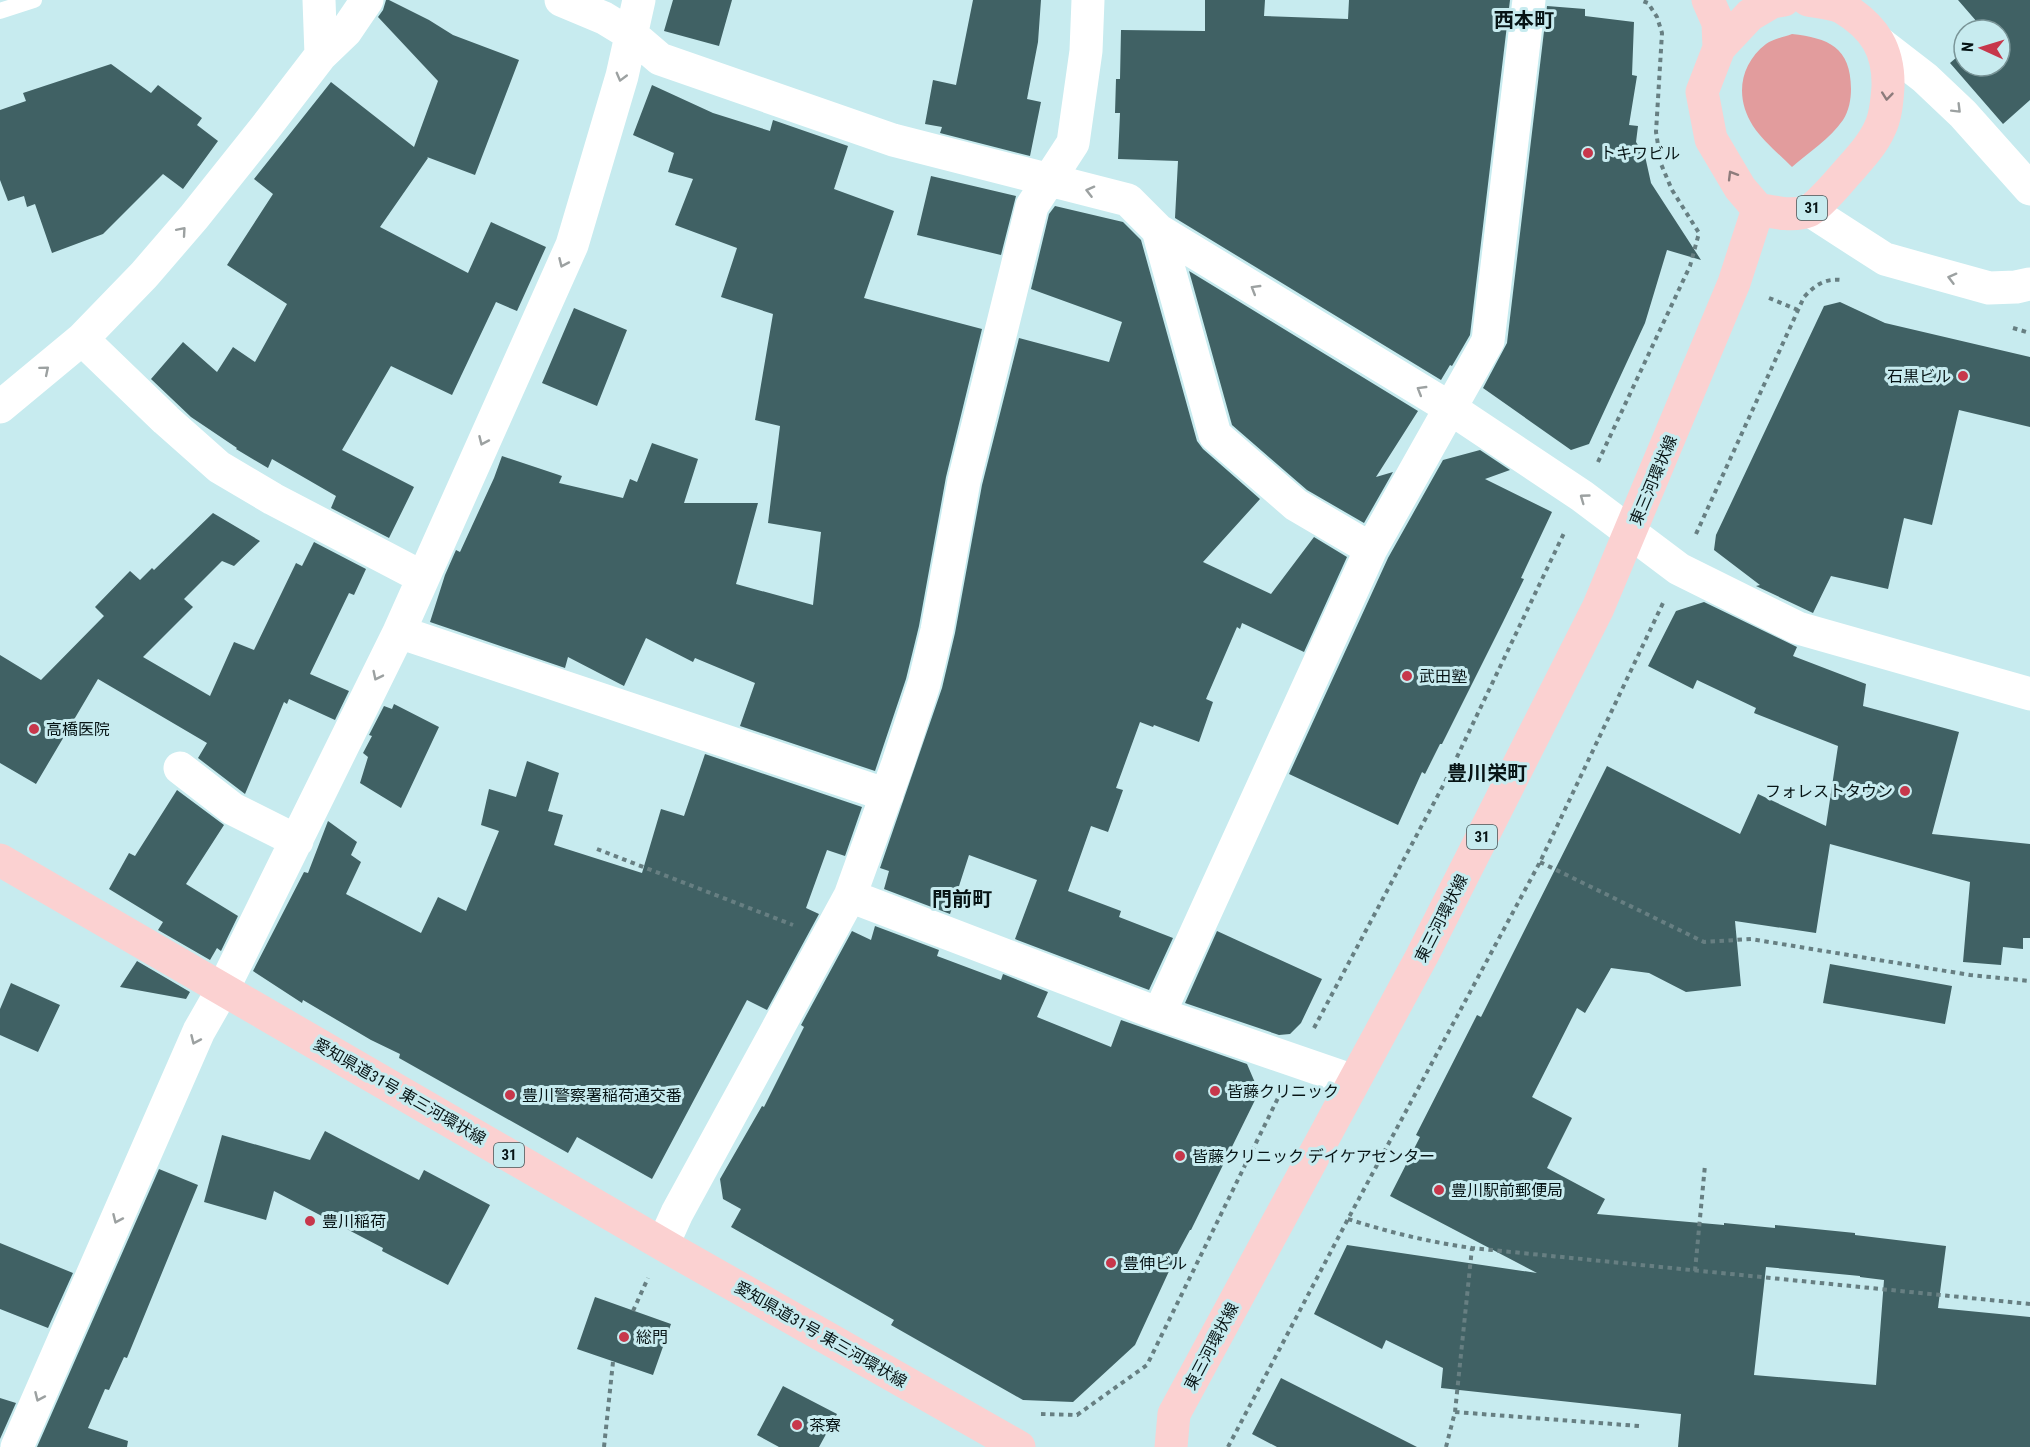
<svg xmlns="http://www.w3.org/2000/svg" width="2030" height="1447" font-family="'Roboto Condensed','Noto Sans JP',sans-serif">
	<rect width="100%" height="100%" fill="#c7ebef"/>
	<!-- green -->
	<path fill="#e29c9d" d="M 1792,34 C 1828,38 1851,47 1851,89 C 1851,99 1849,111 1843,120 C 1830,139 1809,152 1792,167 C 1779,154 1763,141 1753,126 C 1735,98 1739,65 1766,44 C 1773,39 1784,37 1792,34 Z"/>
	<!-- building -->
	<path fill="#406164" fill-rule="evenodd" d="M 386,0 L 389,0 L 429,20 L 453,35 L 519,60 L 475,175 L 427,157 L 428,158 L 380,227 L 468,273 L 491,222 L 546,247 L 517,311 L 496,302 L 452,395 L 391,366 L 342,450 L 414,487 L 389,538 L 331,508 L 336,496 L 272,459 L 268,468 L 236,449 L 237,448 L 191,417 L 151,379 L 183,342 L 217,372 L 233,347 L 255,362 L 287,304 L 227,265 L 273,194 L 254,179 L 331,82 L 414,147 L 438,81 L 378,17 L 383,10 Z
		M 673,0 L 732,0 L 719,46 L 664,31 Z
		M 973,0 L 1041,0 L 1038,42 L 1027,99 L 1041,102 L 1030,156 L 940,133 L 942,127 L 925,124 L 933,80 L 956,85 Z
		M 1205,0 L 1265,0 L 1264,16 L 1348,19 L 1349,0 L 1510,0 L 1470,335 L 1452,366 L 1450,365 L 1441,380 L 1175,218 L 1178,161 L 1118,159 L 1120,113 L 1115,113 L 1116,79 L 1120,79 L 1121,30 L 1205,31 Z
		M 1958,0 L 2030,0 L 2030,100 L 2003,124 L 1950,63 L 1964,51 L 1964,66 L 2000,66 L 2000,30 L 1984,30 Z
		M 1547,6 L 1585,9 L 1585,16 L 1634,22 L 1632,75 L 1637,76 L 1629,125 L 1638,126 L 1636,142 L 1645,156 L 1651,183 L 1701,260 L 1667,250 L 1645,323 L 1589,444 L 1571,450 L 1483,388 L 1507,343 Z
		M 111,64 L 151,93 L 158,85 L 202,118 L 197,125 L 218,141 L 183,189 L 163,174 L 103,234 L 52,253 L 35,204 L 27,207 L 24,196 L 8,201 L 0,180 L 0,110 L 26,101 L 23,93 Z
		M 652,85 L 713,113 L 770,131 L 773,120 L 848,146 L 834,189 L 894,211 L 864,298 L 982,329 L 946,477 L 919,626 L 906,679 L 875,771 L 740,726 L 755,683 L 695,658 L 693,662 L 646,638 L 624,686 L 568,657 L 565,668 L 430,622 L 445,575 L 456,550 L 460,552 L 494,478 L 502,456 L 562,476 L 559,483 L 623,498 L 630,479 L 637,482 L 652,443 L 698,459 L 684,503 L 758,503 L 736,584 L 813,605 L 821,532 L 768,523 L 780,426 L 755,420 L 773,314 L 721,297 L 737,248 L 675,225 L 693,179 L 668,172 L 674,153 L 633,135 Z
		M 931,176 L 1016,196 L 1001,255 L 917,235 Z
		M 1055,206 L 1123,222 L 1141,240 L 1197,441 L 1203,449 L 1260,499 L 1203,562 L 1271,594 L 1314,537 L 1347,557 L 1304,652 L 1242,623 L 1240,629 L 1237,627 L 1206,699 L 1213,702 L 1199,742 L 1154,725 L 1153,727 L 1140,722 L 1116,788 L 1123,790 L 1108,832 L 1091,826 L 1068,891 L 1121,911 L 1119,917 L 1173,938 L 1149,990 L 1015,939 L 1037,880 L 969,855 L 950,914 L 884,889 L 889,871 L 880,868 L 942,688 L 955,633 L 982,485 L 1019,338 L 1109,362 L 1122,322 L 1031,289 L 1049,214 Z
		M 1189,271 L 1418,411 L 1376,477 L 1393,472 L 1364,523 L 1307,490 L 1232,425 Z
		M 1840,302 L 1885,323 L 2030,357 L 2030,427 L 1959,410 L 1932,525 L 1904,518 L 1888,589 L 1831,576 L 1813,613 L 1756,586 L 1760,585 L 1714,550 L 1716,535 L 1824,306 Z
		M 574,308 L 627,330 L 597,406 L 542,383 Z
		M 1480,450 L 1510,470 L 1485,479 L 1552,512 L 1521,578 L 1524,579 L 1503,622 L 1442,744 L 1440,744 L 1425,774 L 1422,772 L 1398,825 L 1289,774 L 1388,558 L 1443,460 Z
		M 213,513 L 260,541 L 234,566 L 222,561 L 184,599 L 193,607 L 143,657 L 210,696 L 234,642 L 254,650 L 296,563 L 302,566 L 314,542 L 366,569 L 354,595 L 349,593 L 310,674 L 349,691 L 335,720 L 289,699 L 287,704 L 284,702 L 245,794 L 198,758 L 207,743 L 98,679 L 36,784 L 0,763 L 0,655 L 41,680 L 104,616 L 95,607 L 130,571 L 140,580 L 152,568 L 154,570 Z
		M 1704,602 L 1797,647 L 1793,656 L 1866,684 L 1863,706 L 1959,732 L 1932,834 L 2030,844 L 2030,938 L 2023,938 L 2023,949 L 2003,947 L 2001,965 L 1963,962 L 1970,882 L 1830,844 L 1816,933 L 1735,921 L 1741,986 L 1686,992 L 1649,973 L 1611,968 L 1585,1013 L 1577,1008 L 1532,1097 L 1572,1118 L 1547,1168 L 1605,1199 L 1597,1214 L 1724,1225 L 1724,1223 L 1775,1228 L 1775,1225 L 1855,1233 L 1855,1235 L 1946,1246 L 1938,1308 L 2030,1317 L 2030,1447 L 1678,1447 L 1681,1414 L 1441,1388 L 1443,1368 L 1386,1340 L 1382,1349 L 1314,1314 L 1347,1245 L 1537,1273 L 1390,1196 L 1420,1137 L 1416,1135 L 1477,1015 L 1481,1017 L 1607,766 L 1740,834 L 1758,794 L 1826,826 L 1838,746 L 1754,713 L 1756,708 L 1697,680 L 1693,689 L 1648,666 L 1676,611 ZM 1766,1267 L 1860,1276 L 1860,1277 L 1884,1280 L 1876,1385 L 1754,1375 Z
		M 394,704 L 439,727 L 401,808 L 360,783 L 368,757 L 363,753 L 372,736 L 369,735 L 384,706 L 392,709 Z
		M 705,754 L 862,807 L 845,856 L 827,850 L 806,908 L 819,914 L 767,1010 L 747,1000 L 652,1179 L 577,1137 L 568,1153 L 399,1058 L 400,1054 L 371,1040 L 303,1000 L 302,1003 L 253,971 L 304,872 L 308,873 L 328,821 L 357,842 L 351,855 L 361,862 L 346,894 L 421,933 L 438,897 L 466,911 L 499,831 L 481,825 L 489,789 L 516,797 L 527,761 L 559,773 L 548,811 L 563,815 L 554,845 L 642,873 L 661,809 L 684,816 Z
		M 177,790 L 224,825 L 186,884 L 238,916 L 221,951 L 217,948 L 210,960 L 158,930 L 163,922 L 109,889 L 129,853 L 135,856 Z
		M 875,926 L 939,950 L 937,956 L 1001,980 L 1003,974 L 1048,992 L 1037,1017 L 1111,1047 L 1121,1020 L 1247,1064 L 1256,1085 L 1257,1096 L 1191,1230 L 1190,1230 L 1176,1256 L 1135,1345 L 1073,1402 L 1023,1400 L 891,1325 L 894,1320 L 731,1227 L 741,1209 L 723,1199 L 720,1179 L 762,1106 L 764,1107 L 804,1027 L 801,1025 L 852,931 L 871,940 Z
		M 1217,931 L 1322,979 L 1301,1023 L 1290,1034 L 1279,1035 L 1185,1003 Z
		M 137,961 L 190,992 L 186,999 L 120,987 Z
		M 1830,964 L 1952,986 L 1945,1024 L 1823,1003 Z
		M 11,983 L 60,1005 L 38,1052 L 0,1035 L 0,1009 Z
		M 325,1131 L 419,1180 L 424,1170 L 490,1205 L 448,1285 L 382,1251 L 383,1248 L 274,1191 L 266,1220 L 204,1202 L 222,1135 L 310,1160 Z
		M 159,1169 L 198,1185 L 127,1358 L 124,1357 L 109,1390 L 105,1389 L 88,1428 L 128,1441 L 127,1447 L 37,1447 Z
		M 0,1243 L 73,1273 L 48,1328 L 0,1309 Z
		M 595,1297 L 671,1324 L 653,1375 L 577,1349 Z
		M 1281,1378 L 1417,1447 L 1277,1447 L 1252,1434 Z
		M 783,1386 L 837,1414 L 819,1447 L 779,1447 L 757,1435 Z
		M 0,1398 L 16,1403 L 0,1439 Z"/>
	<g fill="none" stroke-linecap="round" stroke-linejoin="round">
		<!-- path -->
		<path stroke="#677f82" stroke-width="4" stroke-dasharray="4.5 4.5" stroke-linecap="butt" d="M 1769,298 L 1798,310
			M 2013,328 L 2030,333
			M 1598,462 L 1690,266 L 1699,233 L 1672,190 L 1661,164 L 1656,132 L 1662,33 L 1657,17 L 1648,3 L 1640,0
			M 1696,534 L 1804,297 C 1815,285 1825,278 1842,280
			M 597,849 L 793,925
			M 1540,862 L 1704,942 L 1751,939 L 1970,975 L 2030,981
			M 1314,1028 L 1445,782 L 1565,531
			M 1348,1219 C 1388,1232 1429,1242 1472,1248 L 2030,1304
			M 1695,1271 L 1705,1165
			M 633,1311 L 648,1278
			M 1455,1412 L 1639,1426
			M 1041,1414 L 1077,1415 L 1147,1365 L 1279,1096
			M 604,1447 L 613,1362
			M 1228,1447 L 1348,1219 L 1540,862 L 1663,603
			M 1446,1447 L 1455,1412 L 1472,1248"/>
		<!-- service -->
		<path stroke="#fff" stroke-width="16" d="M 0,11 L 34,0"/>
		<!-- minor -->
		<path stroke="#fff" stroke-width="33" d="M 561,0 L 604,18 L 632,35 L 660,59 L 893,140 L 1128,200 L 1158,230 L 1450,408 L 1582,496 L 1679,569 L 1798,628 L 2030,694
			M 1881,44 L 1925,78 L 1963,114 L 2030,189
			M 321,55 L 346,31 L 367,0
			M 1809,210 L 1885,259 L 1989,288 L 2016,287 L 2030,284
			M 1158,230 L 1215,435 L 1296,505 L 1371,549
			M 82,339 L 166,420 L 219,467 L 273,499 L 422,577
			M 0,407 L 82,339 L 144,275 L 194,217 L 265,128 L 321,55 L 319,0
			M 399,632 L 887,795
			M 180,768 L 233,809 L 297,841
			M 850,896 L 1159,1014 L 1354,1081
			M 1159,1014 L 1371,549 L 1488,341 L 1529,0
			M 663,1244 L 677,1213 L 850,896 L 898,763 L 924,684 L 937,630 L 964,481 L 1032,206 L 1073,143 L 1086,51 L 1088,0
			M 17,1447 L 199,1031 L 223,989 L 399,632 L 572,245 L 622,76 L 639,0"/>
		<!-- primary -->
		<path stroke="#fbd1d1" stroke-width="33" d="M 1708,0 L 1718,23 L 1719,48
			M 1784,0 L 1772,2 L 1750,15 L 1719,48 L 1702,92 L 1711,139 L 1740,188 L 1758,209 C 1773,212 1793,217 1808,211 C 1816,208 1838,183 1844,176 C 1857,161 1872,146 1880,128 C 1886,116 1887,100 1888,87 C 1889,51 1875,27 1843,8 C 1834,3 1819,2 1808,0
			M 0,860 L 674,1251 L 1019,1447
			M 1171,1447 L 1174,1414 L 1422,956 L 1598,608 L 1734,283 L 1758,209"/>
	</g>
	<!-- one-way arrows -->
	<defs><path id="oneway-chevron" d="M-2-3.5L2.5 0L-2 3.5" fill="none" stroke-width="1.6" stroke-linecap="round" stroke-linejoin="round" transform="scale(1.5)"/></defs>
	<g stroke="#9ca1a1">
		<use href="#oneway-chevron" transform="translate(621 77) rotate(105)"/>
		<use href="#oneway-chevron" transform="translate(1957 109) rotate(45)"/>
		<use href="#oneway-chevron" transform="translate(1090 191) rotate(-166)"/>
		<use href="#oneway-chevron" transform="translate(182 231) rotate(-49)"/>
		<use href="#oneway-chevron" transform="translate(563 263) rotate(114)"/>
		<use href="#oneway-chevron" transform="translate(1952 278) rotate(-165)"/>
		<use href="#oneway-chevron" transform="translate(1255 289) rotate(-149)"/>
		<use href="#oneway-chevron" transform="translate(45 370) rotate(-40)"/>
		<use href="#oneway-chevron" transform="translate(1421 390) rotate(-149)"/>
		<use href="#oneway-chevron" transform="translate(483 441) rotate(114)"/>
		<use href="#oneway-chevron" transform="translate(1584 498) rotate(-144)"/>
		<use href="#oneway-chevron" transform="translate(377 676) rotate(116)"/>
		<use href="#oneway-chevron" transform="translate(195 1040) rotate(114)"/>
		<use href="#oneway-chevron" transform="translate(117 1219) rotate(114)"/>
		<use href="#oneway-chevron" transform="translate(39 1397) rotate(114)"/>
	</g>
	<g stroke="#8d7c7c">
		<use href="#oneway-chevron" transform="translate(1887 96) rotate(96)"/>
		<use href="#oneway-chevron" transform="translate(1732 175) rotate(-121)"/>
	</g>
	<!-- markers -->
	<g fill="#c7374b" stroke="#c7ebef" stroke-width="2">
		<circle cx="1588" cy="153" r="6"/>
		<circle cx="1963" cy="376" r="6"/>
		<circle cx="1407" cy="676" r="6"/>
		<circle cx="34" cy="729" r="6"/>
		<circle cx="1905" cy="791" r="6"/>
		<circle cx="1215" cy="1091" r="6"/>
		<circle cx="510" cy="1095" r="6"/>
		<circle cx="1180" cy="1156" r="6"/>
		<circle cx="1439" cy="1190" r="6"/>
		<circle cx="310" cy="1221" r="6"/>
		<circle cx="1111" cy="1263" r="6"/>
		<circle cx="624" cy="1337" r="6"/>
		<circle cx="797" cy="1425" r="6"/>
	</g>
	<g text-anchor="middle" stroke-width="6" stroke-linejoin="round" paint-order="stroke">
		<!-- shield labels -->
		<g fill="#c7ebef" stroke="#415456" stroke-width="1.5">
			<rect x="1797" y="196" width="30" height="24" rx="4.5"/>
			<rect x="1467" y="825" width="30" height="24" rx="4.5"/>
			<rect x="494" y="1143" width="30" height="24" rx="4.5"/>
		</g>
		<g font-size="15" font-weight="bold" fill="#071415">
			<text x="1812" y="213">31</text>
			<text x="1482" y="842">31</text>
			<text x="509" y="1160">31</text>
		</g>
		<!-- poi labels -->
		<g font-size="16" fill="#071415" stroke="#c7ebef" text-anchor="start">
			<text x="1600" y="159">トキワビル</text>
			<text x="1951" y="382" text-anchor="end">石黒ビル</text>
			<text x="1419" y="682">武田塾</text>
			<text x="46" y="735">高橋医院</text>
			<text x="1893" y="797" text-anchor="end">フォレストタウン</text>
			<text x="1227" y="1097">皆藤クリニック</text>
			<text x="522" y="1101">豊川警察署稲荷通交番</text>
			<text x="1192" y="1162">皆藤クリニック デイケアセンター</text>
			<text x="1451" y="1196">豊川駅前郵便局</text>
			<text x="322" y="1227">豊川稲荷</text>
			<text x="1123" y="1269">豊伸ビル</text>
			<text x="636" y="1343">総門</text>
			<text x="809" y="1431">茶寮</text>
		</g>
		<!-- street labels -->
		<g font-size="16" fill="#071415" stroke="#c7ebef">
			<text transform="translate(1653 480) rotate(-67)" y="6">東三河環状線</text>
			<text transform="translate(1441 918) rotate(-63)" y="6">東三河環状線</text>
			<text transform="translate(400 1091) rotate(30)" y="6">愛知県道31号 東三河環状線</text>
			<text transform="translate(821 1334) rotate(30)" y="6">愛知県道31号 東三河環状線</text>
			<text transform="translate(1211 1346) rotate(-62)" y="6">東三河環状線</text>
		</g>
		<!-- quarter labels -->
		<g font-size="20" font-weight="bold" fill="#071415" stroke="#c7ebef">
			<text x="1524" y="27">西本町</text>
			<text x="1487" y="780">豊川栄町</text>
			<text x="962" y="906">門前町</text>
		</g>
	</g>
	<!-- north arrow -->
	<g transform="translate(1982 48) rotate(274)"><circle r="28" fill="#c7ebef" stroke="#7a9598" stroke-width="1.5"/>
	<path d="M0-4.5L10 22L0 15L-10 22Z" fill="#c7374b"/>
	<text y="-9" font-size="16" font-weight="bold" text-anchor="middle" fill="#071415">N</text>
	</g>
</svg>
